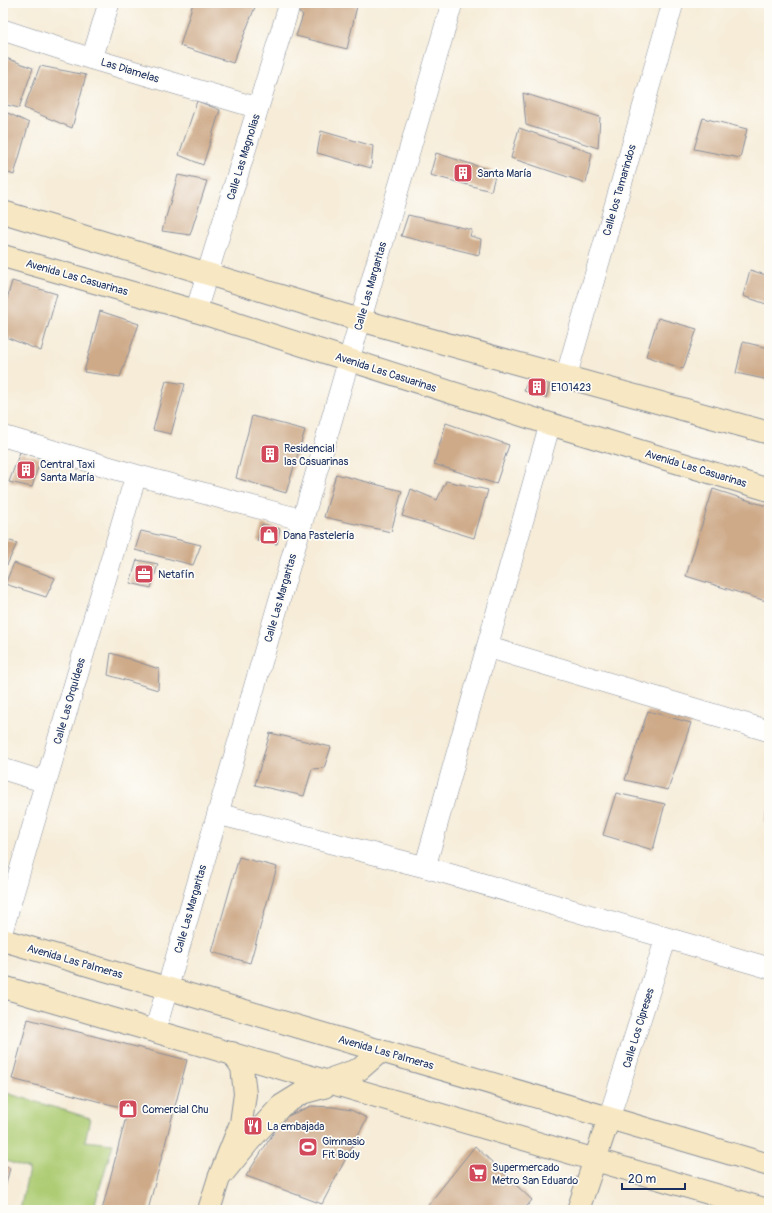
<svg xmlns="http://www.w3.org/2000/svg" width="772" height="1213" font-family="Pangolin,sans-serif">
	<rect width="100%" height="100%" fill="#fdfcf7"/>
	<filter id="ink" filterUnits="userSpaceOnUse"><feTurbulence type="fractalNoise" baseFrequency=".025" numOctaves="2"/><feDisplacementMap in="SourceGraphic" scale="8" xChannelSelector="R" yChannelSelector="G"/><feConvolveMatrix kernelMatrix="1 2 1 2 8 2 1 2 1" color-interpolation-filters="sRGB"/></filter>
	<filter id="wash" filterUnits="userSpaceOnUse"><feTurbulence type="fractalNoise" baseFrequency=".012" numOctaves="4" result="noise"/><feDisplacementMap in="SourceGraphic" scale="16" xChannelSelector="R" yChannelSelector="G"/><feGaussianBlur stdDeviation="0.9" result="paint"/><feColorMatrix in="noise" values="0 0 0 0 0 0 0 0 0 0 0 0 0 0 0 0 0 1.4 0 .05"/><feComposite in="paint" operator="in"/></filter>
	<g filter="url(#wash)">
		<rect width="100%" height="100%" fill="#f6ecd8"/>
		<!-- green -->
		<path fill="#adcc73" stroke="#647e68" d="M 3,1092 L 90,1118 L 85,1141 L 113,1144 L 93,1210 L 20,1210 L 29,1169 L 3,1160 Z"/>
		<g id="blocks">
			<!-- building -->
			<path fill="#ceaa89" d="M 193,3 L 245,3 L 255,7 L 233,63 L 180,46 Z
				M 298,3 L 347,3 L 357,6 L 347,49 L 296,36 L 303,15 L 295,10 Z
				M 3,57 L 33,68 L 19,108 L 3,104 Z
				M 40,66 L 86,75 L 72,128 L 24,108 Z
				M 523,93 L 600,117 L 598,148 L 526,125 Z
				M 197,101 L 220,110 L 203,165 L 179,155 Z
				M 8,113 L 29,123 L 14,175 L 3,171 L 3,130 Z
				M 703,118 L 747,129 L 740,158 L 694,149 Z
				M 519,128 L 592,153 L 586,183 L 511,158 Z
				M 321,131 L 373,146 L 371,168 L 317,153 Z
				M 436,153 L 496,172 L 491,191 L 430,175 Z
				M 178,175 L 207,181 L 190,235 L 162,231 Z
				M 408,215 L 472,230 L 470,236 L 481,239 L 479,255 L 401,236 Z
				M 750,270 L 769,276 L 769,305 L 743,296 Z
				M 12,281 L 57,294 L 41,351 L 3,336 L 3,313 Z
				M 100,311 L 139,324 L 120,377 L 84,372 Z
				M 658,318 L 697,329 L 683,369 L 646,356 Z
				M 743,342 L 769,348 L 769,380 L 736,373 Z
				M 529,376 L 550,383 L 546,398 L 524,391 Z
				M 166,381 L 185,384 L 171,434 L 153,430 Z
				M 252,416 L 305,430 L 286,493 L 236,478 Z
				M 446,423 L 509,445 L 496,484 L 434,464 Z
				M 20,452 L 41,458 L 32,487 L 9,482 Z
				M 336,474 L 402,491 L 391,532 L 324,517 Z
				M 446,481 L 488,490 L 474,538 L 402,516 L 411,489 L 437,500 Z
				M 713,489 L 769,507 L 769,602 L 686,576 Z
				M 262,524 L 280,529 L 277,544 L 257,541 Z
				M 141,531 L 201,545 L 193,565 L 135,550 Z
				M 3,539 L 17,543 L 7,565 L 3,564 Z
				M 137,560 L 158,564 L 151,588 L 130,583 Z
				M 14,563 L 55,578 L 46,597 L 5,584 Z
				M 111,653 L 159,669 L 158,690 L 108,675 Z
				M 648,711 L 691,723 L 668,790 L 625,780 Z
				M 270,733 L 331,747 L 324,768 L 312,769 L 304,796 L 255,785 Z
				M 616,793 L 665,804 L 653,850 L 603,835 Z
				M 769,807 L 769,823 L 764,821 Z
				M 239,857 L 277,867 L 250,963 L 212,952 Z
				M 28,1019 L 187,1060 L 148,1210 L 102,1210 L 128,1109 L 12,1079 Z
				M 311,1106 L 333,1107 L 351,1110 L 367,1118 L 322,1204 L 246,1176 L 283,1118 Z
				M 475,1146 L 532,1200 L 524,1210 L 424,1210 Z
				M 3,1166 L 10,1168 L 4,1192 L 3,1192 Z"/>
		</g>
	</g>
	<g filter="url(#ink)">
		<use href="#blocks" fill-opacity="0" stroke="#888e9b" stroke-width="1"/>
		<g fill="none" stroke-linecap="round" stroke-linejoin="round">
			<!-- street casing -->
			<g stroke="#888e9b" stroke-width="22">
				<path id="street" d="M 3,30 L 92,59 L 258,108
					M 92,59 L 109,3
					M 196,311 L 290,3
					M 566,377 L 673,3
					M 3,436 L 136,475 L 303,520
					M 487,647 L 769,731
					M 3,769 L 45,782
					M 218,814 L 425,867 L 769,968
					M 425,867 L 550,424
					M 3,928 L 136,475
					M 155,1031 L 452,3
					M 609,1118 L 666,938"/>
			</g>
			<!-- secondary casing -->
			<g stroke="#888e9b" stroke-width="24">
				<path id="secondary" d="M 3,212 L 360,320 L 769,433
					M 3,256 L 196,311 L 550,424 L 769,490
					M 3,940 L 769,1165
					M 3,987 L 767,1210
					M 219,1178 L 251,1139 L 281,1106 L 302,1093 L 324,1087 L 334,1078 L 360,1069 L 376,1055 L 379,1050
					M 209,1210 L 219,1178 L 241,1123 L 245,1094 L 242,1067 L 232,1053
					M 578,1210 L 609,1118"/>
			</g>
			<!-- street -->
			<use href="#street" stroke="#fff" stroke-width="21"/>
			<!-- secondary -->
			<use href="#secondary" stroke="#f7e8c3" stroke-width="22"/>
		</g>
	</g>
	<!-- icons -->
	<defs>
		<g id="building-square" transform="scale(1)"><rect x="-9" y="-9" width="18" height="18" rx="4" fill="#d1495b" stroke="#fdfcf7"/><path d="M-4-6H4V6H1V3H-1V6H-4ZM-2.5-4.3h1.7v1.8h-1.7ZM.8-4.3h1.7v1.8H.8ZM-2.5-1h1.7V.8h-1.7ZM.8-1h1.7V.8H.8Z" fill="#fff"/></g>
		<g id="shop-square" transform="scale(1)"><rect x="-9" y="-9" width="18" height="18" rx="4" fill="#d1495b" stroke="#fdfcf7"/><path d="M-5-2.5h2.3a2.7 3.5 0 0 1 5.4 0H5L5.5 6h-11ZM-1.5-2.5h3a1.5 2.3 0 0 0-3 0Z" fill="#fff"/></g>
		<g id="office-square" transform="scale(1)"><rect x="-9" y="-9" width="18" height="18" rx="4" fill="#d1495b" stroke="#fdfcf7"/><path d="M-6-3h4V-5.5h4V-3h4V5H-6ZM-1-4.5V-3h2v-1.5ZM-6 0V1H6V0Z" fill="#fff"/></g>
		<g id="restaurant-square" transform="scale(1)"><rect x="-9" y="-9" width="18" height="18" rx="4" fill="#d1495b" stroke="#fdfcf7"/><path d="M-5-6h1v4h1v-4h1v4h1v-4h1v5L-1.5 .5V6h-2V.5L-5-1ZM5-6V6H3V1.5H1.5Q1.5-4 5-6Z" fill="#fff"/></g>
		<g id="stadium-square" transform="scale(1)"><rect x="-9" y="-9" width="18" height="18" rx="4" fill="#d1495b" stroke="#fdfcf7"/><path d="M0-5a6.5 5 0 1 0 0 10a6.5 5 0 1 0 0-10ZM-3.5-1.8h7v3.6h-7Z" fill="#fff"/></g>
		<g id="supermarket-square" transform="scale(1)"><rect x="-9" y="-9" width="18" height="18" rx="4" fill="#d1495b" stroke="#fdfcf7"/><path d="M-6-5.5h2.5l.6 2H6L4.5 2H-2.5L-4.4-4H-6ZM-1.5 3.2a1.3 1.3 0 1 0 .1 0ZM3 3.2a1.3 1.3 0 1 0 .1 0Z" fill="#fff"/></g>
	</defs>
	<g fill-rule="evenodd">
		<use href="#building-square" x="463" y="173"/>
		<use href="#building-square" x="537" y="387"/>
		<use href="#building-square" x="270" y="454"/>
		<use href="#building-square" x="26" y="470"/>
		<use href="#shop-square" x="269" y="535"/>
		<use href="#office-square" x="144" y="574"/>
		<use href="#shop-square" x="128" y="1109"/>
		<use href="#restaurant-square" x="253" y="1126"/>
		<use href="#stadium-square" x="308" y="1147"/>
		<use href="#supermarket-square" x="478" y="1173"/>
	</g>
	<g text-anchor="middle" stroke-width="3.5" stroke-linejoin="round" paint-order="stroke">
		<!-- street labels -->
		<g font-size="11" fill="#1b2f5e" stroke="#fdfcf7">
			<text transform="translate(130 70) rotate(17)" y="4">Las Diamelas</text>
			<text transform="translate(243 157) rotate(-73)" y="4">Calle Las Magnolias</text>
			<text transform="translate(619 190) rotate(-74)" y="4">Calle los Tamarindos</text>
			<text transform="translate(77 277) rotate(16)" y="4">Avenida Las Casuarinas</text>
			<text transform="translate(370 286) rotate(-74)" y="4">Calle Las Margaritas</text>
			<text transform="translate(386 372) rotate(18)" y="4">Avenida Las Casuarinas</text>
			<text transform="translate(696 468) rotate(17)" y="4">Avenida Las Casuarinas</text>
			<text transform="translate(280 598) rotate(-74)" y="4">Calle Las Margaritas</text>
			<text transform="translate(69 701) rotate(-74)" y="4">Calle Las Orquídeas</text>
			<text transform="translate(190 909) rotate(-74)" y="4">Calle Las Margaritas</text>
			<text transform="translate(75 961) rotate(16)" y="4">Avenida Las Palmeras</text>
			<text transform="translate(638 1028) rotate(-73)" y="4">Calle Los Cipreses</text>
			<text transform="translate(386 1052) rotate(16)" y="4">Avenida Las Palmeras</text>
		</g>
		<!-- poi labels -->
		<g font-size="11" fill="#1b2f5e" stroke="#fdfcf7" text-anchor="start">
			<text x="477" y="177">Santa María</text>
			<text x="551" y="391">E101423</text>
			<text x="284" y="452">Residencial<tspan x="284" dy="13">las Casuarinas</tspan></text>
			<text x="40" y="468">Central Taxi<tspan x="40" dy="13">Santa María</tspan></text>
			<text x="283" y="539">Dana Pastelería</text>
			<text x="158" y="578">Netafín</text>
			<text x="142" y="1113">Comercial Chu</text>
			<text x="267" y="1130">La embajada</text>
			<text x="322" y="1145">Gimnasio<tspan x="322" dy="13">Fit Body</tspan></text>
			<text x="492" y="1171">Supermercado<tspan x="492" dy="13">Metro San Eduardo</tspan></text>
		</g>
	</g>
	<!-- margin -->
	<rect width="772" height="1213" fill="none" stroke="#fdfcf7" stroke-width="16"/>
	<!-- scale -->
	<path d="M622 1183v6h63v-6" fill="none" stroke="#1b2f5e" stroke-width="2"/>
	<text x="628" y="1183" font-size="12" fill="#1b2f5e" stroke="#fdfcf7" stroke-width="3" paint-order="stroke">20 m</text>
</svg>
